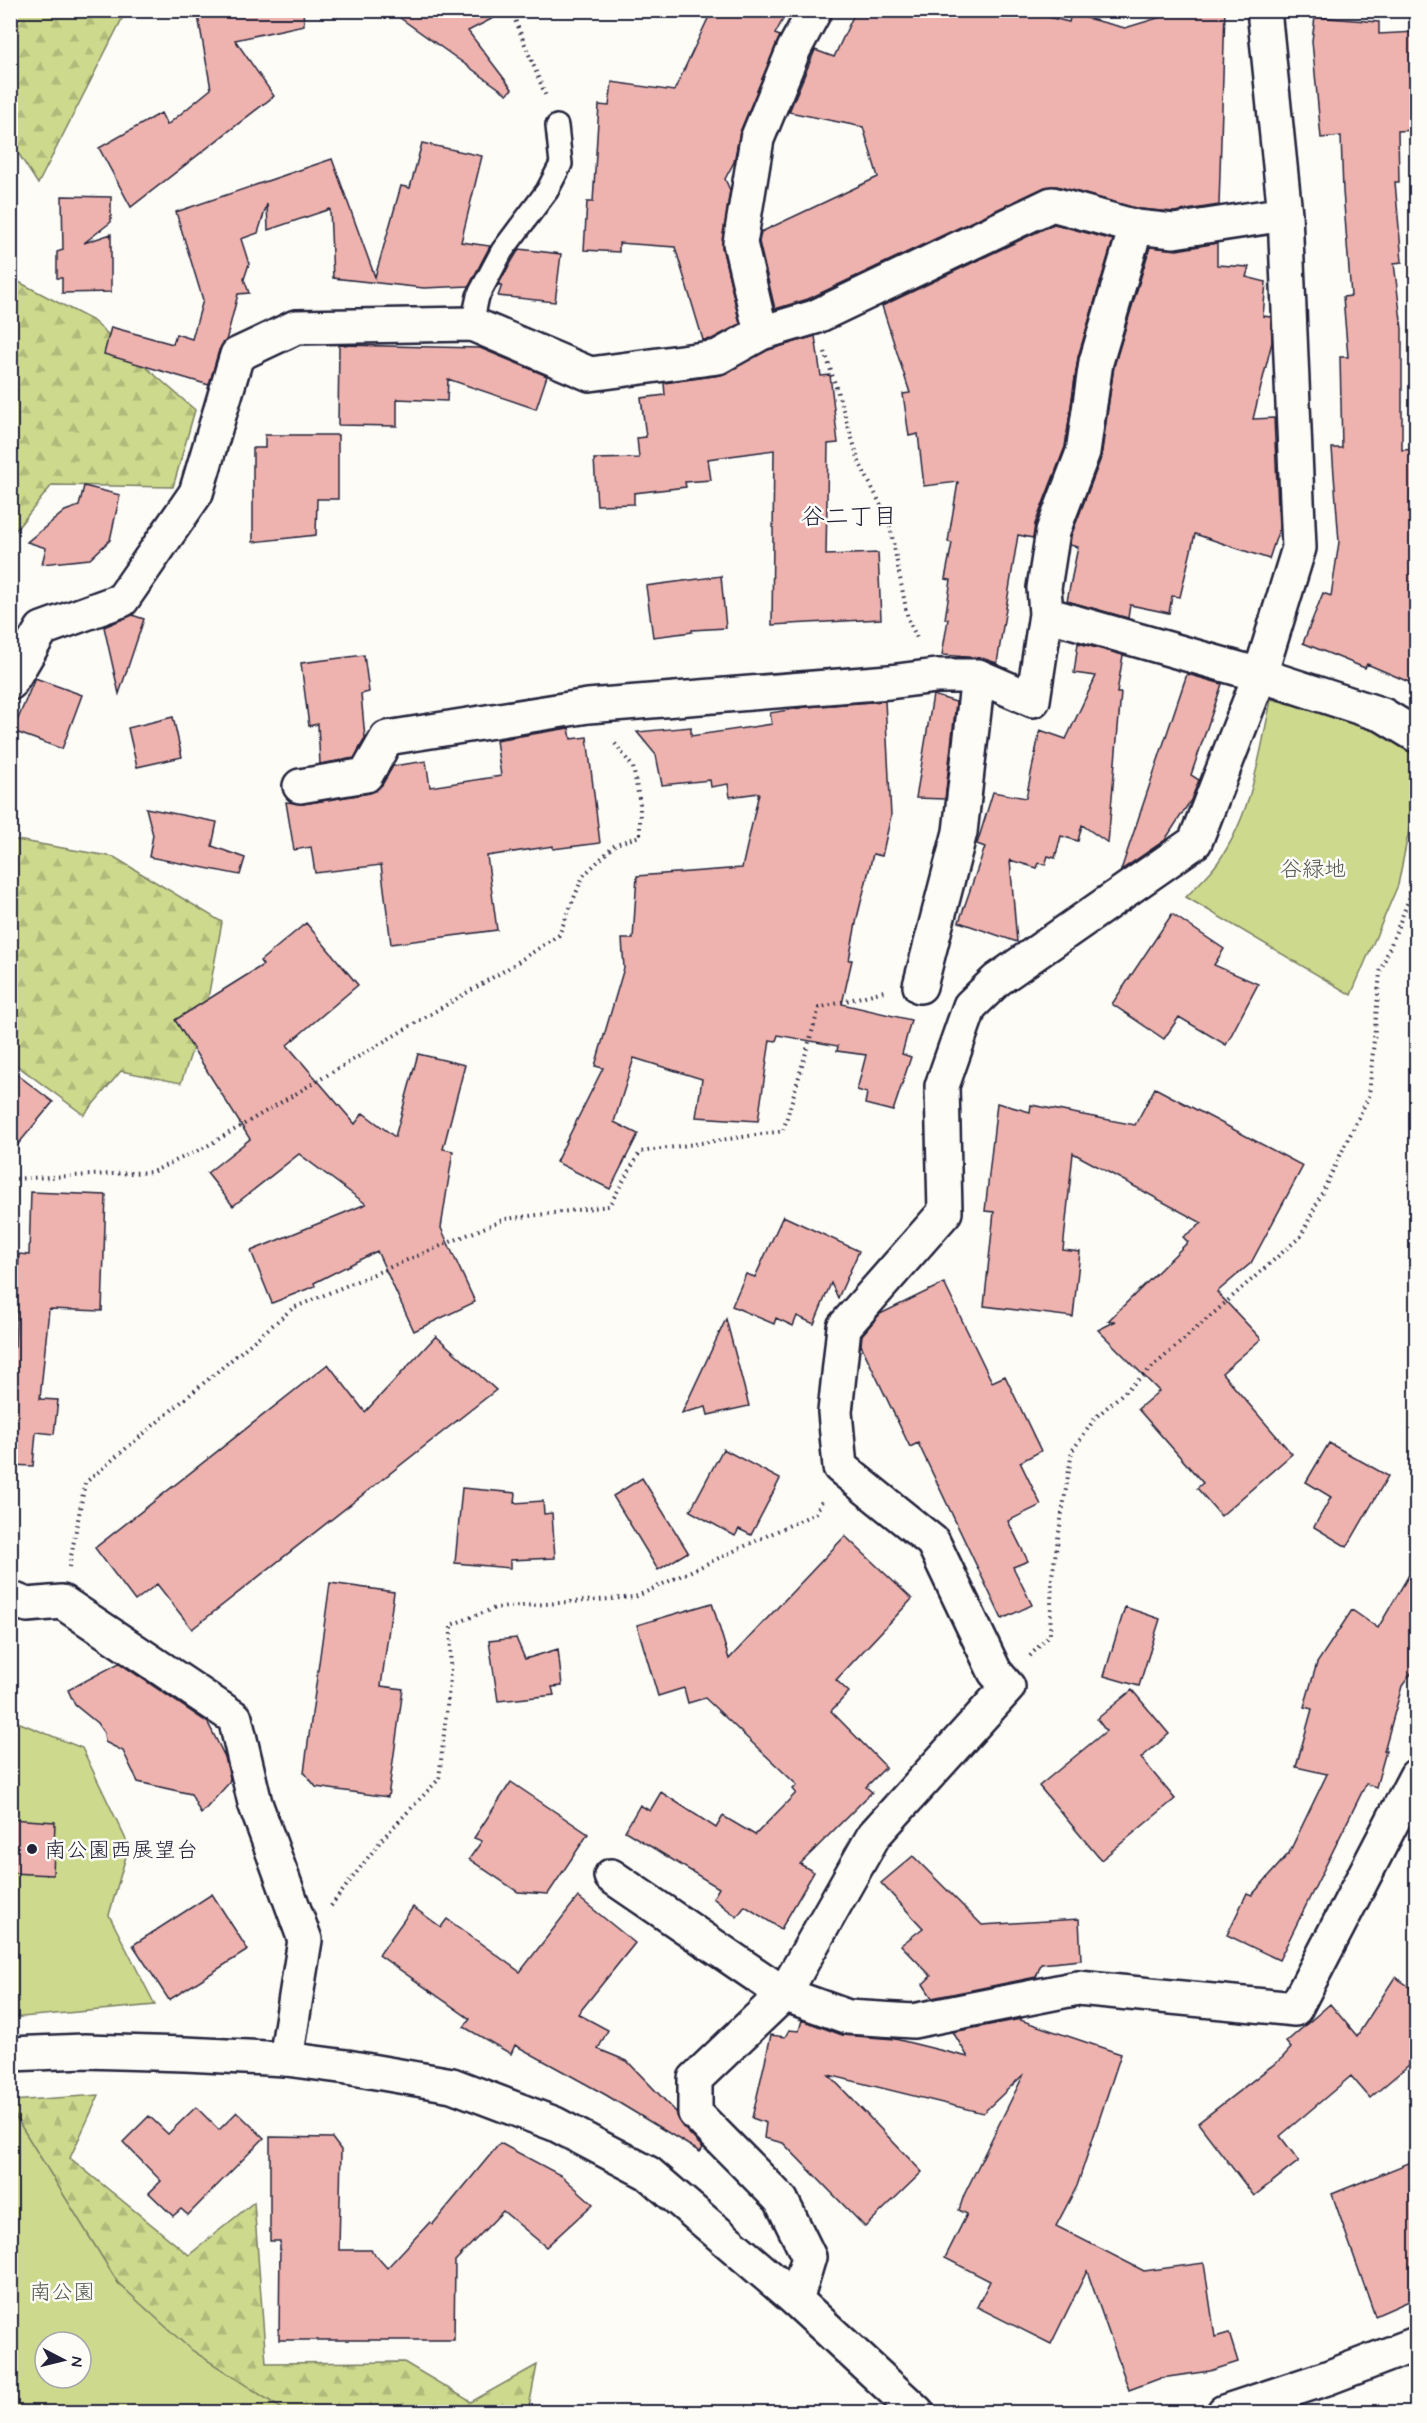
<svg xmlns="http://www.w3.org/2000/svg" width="1427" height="2423" font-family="Mynerve,'Klee One',sans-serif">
	<defs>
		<pattern id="forest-firs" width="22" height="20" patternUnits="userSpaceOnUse" patternTransform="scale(1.5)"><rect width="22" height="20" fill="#cdd98c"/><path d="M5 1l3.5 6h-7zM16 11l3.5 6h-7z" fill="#b0ba7a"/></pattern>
	</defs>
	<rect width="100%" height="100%" fill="#fdfcf7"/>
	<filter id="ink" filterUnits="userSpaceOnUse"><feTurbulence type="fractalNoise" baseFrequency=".0167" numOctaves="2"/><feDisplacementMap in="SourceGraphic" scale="12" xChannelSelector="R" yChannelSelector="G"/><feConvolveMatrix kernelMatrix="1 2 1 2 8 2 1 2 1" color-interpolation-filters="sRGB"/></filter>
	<g filter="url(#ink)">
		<!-- forest -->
		<path fill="url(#forest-firs)" stroke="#787e64" stroke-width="1.5" fill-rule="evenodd" d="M 10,11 L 126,11 L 38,184 L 11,142 Z
			M 11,278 L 92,320 L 195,410 L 173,487 L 52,485 L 11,536 Z
			M 11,839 L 114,857 L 222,922 L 206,1009 L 181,1083 L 121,1071 L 84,1115 L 11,1061 Z
			M 99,2095 L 70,2158 L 189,2255 L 254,2202 L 266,2363 L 404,2362 L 471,2402 L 537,2365 L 528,2412 L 11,2412 L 11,2101 ZM 45,2342 L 81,2342 L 81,2378 L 45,2378 Z"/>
		<!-- park -->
		<path fill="#cdd98c" stroke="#787e64" stroke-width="1.5" fill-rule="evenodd" d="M 1271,699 L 1388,728 L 1416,748 L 1416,795 L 1398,885 L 1351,995 L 1186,897 C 1195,888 1204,879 1212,870 C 1250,823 1260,756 1271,699 Z
			M 10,1719 L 82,1748 L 129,1846 L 109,1915 L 155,2005 L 11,2018 Z
			M 10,2108 L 118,2283 L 190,2349 L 287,2412 L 11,2412 ZM 45,2342 L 81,2342 L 81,2378 L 45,2378 Z"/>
		<!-- building -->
		<path fill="#eeb3ae" stroke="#22223b" stroke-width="1.5" d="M 197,10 L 303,10 L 304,25 L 235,40 L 274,96 L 131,207 L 99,148 L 161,113 L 167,125 L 211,89 Z
			M 389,10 L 509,10 L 468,31 L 512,89 L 507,94 Z
			M 712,10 L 788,10 L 775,34 L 780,36 L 740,132 L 734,162 L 725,179 L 730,190 L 722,247 L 740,324 L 712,339 L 703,340 L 675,247 L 619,243 L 619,252 L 584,250 L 587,202 L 593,202 L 599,105 L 609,106 L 612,82 L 674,91 Z
			M 856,10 L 1019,10 L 1069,22 L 1071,14 L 1125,28 L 1184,10 L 1225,10 L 1219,205 L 1174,212 L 1139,209 L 1057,186 L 1045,187 L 808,299 L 775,309 L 759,242 L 761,232 L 878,177 L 863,127 L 789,112 L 815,50 L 834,57 Z
			M 1315,17 L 1379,22 L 1379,34 L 1416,32 L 1416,130 L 1398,131 L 1399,182 L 1395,182 L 1402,262 L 1394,263 L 1402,329 L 1402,450 L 1416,449 L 1416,685 L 1367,664 L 1365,668 L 1303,643 L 1323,593 L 1331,596 L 1339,542 L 1332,448 L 1342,448 L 1340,357 L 1348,357 L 1343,297 L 1351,296 L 1343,191 L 1341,136 L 1321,138 L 1312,41 Z
			M 422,143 L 482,156 L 461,242 L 490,246 L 469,286 L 424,288 L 333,278 L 330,209 L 268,230 L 267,204 L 258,233 L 241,239 L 249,264 L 244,279 L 249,293 L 238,294 L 226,341 L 219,350 L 209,385 L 104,354 L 111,327 L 173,344 L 176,334 L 192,339 L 203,300 L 176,212 L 332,159 L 375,277 L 401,186 L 410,188 Z
			M 62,196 L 111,197 L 111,222 L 84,243 L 111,234 L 111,292 L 62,293 L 62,278 L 57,278 L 57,252 L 63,250 Z
			M 1054,224 L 1113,240 L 1078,357 L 1065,447 L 1035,524 L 1033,538 L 1018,535 L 997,663 L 981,658 L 942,655 L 948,619 L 945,619 L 951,580 L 945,579 L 952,543 L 948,542 L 958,482 L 924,486 L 918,434 L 909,436 L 903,394 L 910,393 L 882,306 Z
			M 1217,243 L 1217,265 L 1249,267 L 1246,277 L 1266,282 L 1263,316 L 1271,317 L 1272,342 L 1253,419 L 1274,418 L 1279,529 L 1269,559 L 1195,534 L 1180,597 L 1172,596 L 1169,613 L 1130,605 L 1128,618 L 1067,601 L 1078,547 L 1070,545 L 1071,536 L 1101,458 L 1114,366 L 1150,247 L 1177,250 Z
			M 519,249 L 561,254 L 555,302 L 498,296 L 502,285 L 498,285 Z
			M 815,336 L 821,376 L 830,375 L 838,443 L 828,444 L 826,555 L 878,553 L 881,619 L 772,625 L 774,450 L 708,459 L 711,480 L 685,482 L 686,487 L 634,493 L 634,504 L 597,505 L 594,459 L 639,458 L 637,438 L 646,437 L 641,398 L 665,395 L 664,383 L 721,375 L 768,350 Z
			M 339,345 L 480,348 L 547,376 L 536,409 L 448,379 L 447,401 L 397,399 L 397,426 L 338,425 Z
			M 265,435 L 338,435 L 338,499 L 317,499 L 316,535 L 253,542 L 253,448 L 265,448 Z
			M 84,486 L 120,495 L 110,540 L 90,559 L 42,564 L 46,548 L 27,542 L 65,511 L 79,506 Z
			M 721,576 L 726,628 L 692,630 L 692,632 L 653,637 L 646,586 Z
			M 132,615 L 144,619 L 119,694 L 104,627 Z
			M 1078,643 L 1123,655 L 1117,693 L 1121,693 L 1108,843 L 1082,825 L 1078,841 L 1061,836 L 1055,858 L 1048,856 L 1045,865 L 1039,863 L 1037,868 L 1010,860 L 1017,942 L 959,922 L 985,847 L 977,844 L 993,792 L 1026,798 L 1040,730 L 1066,739 L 1096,676 L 1074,673 Z
			M 364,655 L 369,692 L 361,694 L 365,738 L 354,758 L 320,764 L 318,724 L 309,726 L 301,663 Z
			M 1187,674 L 1222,684 L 1191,775 L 1199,780 L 1191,800 L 1165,840 L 1121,870 Z
			M 35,678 L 82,695 L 62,749 L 13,731 Z
			M 933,695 L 956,702 L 945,799 L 916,798 Z
			M 885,701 L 891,816 L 882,856 L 873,854 L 857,918 L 849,960 L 852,960 L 842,1004 L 911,1020 L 902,1054 L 911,1057 L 893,1111 L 865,1104 L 867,1093 L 857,1090 L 866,1055 L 837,1051 L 838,1046 L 778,1035 L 776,1041 L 770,1040 L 758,1121 L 696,1117 L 702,1079 L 634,1058 L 614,1122 L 638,1134 L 610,1189 L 556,1162 L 603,1068 L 595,1066 L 624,968 L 622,939 L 633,939 L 637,876 L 742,868 L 759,793 L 730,797 L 728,784 L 711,787 L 710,780 L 662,785 L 656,755 L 637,732 L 691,727 L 691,736 L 772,724 L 770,713 L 806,707 Z
			M 173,717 L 182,757 L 137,767 L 128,728 Z
			M 569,728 L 571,739 L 587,737 L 600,843 L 553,849 L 553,846 L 487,856 L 497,930 L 391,944 L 381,865 L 315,873 L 311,847 L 294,850 L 286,802 L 303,804 L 370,793 L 382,785 L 393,766 L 426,761 L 430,787 L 501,776 L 496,740 Z
			M 146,808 L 217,822 L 212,846 L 245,858 L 240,875 L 149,857 L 153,835 Z
			M 1172,914 L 1224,949 L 1214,965 L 1258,984 L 1226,1045 L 1179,1017 L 1164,1039 L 1112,1004 Z
			M 306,923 L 358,985 L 287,1045 L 355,1124 L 363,1113 L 395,1137 L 418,1054 L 465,1065 L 443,1149 L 453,1151 L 441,1228 L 475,1302 L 414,1331 L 377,1251 L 314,1283 L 315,1286 L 272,1303 L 251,1251 L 366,1204 L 299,1154 L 233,1206 L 207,1173 L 250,1139 L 175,1020 L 263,965 L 260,961 Z
			M 10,1069 L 53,1102 L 10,1154 Z
			M 1155,1088 L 1303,1166 L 1251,1263 L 1217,1292 L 1261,1339 L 1222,1373 L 1292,1454 L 1221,1516 L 1197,1488 L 1203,1483 L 1138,1409 L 1159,1391 L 1098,1330 L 1116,1321 L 1108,1321 L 1188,1242 L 1183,1237 L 1202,1223 L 1073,1153 L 1063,1250 L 1080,1252 L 1073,1317 L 984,1306 L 994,1212 L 985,1211 L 997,1103 L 1030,1112 L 1031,1105 L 1135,1125 Z
			M 31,1192 L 106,1195 L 102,1311 L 49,1309 L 40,1399 L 58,1400 L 54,1434 L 36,1432 L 33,1466 L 10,1465 L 10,1347 L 15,1347 L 19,1254 L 29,1255 Z
			M 783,1216 L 859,1251 L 838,1298 L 831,1283 L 814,1324 L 797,1316 L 793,1326 L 776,1318 L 774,1324 L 732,1306 L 746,1274 L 755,1277 Z
			M 944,1283 L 992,1382 L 1005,1376 L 1041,1451 L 1020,1462 L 1041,1505 L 1008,1521 L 1028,1561 L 1013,1567 L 1032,1605 L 1002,1619 L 918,1443 L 910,1447 L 861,1345 L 862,1335 L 880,1314 Z
			M 726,1319 L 749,1406 L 708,1415 L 706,1407 L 682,1413 Z
			M 436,1336 L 496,1390 L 192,1629 L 157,1584 L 135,1601 L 95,1548 L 328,1364 L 365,1412 Z
			M 1329,1443 L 1388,1476 L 1347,1547 L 1314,1527 L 1331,1497 L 1306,1482 Z
			M 723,1449 L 780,1479 L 751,1535 L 739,1529 L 735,1536 L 690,1511 Z
			M 642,1478 L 688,1552 L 658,1570 L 613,1496 Z
			M 462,1488 L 516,1493 L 515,1503 L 543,1501 L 544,1514 L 552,1513 L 555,1558 L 510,1560 L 510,1568 L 455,1563 Z
			M 845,1536 L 912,1599 L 836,1680 L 849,1692 L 831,1711 L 886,1767 L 866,1787 L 872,1792 L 800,1864 L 814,1872 L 781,1929 L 745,1906 L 737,1917 L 713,1898 L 719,1888 L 625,1831 L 640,1805 L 650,1811 L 661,1792 L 716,1828 L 723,1816 L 755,1835 L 796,1793 L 793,1789 L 797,1785 L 705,1698 L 688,1703 L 684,1688 L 658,1696 L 637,1625 L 712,1603 L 729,1659 Z
			M 1416,1563 L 1416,1667 L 1402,1686 L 1384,1751 L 1386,1751 L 1376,1787 L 1366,1784 L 1279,1960 L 1227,1935 L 1247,1893 L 1252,1895 L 1289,1853 L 1327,1774 L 1296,1767 L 1312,1709 L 1304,1707 L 1317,1663 L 1352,1610 L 1378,1628 Z
			M 330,1583 L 394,1592 L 381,1686 L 403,1689 L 388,1797 L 316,1787 L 304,1772 Z
			M 1125,1607 L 1160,1619 L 1139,1686 L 1104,1676 Z
			M 516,1638 L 525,1659 L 558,1649 L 562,1686 L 552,1687 L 554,1695 L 498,1701 L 489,1641 Z
			M 119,1663 L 208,1723 L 225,1757 L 230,1778 L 229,1783 L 201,1814 L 191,1794 L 138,1782 L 123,1751 L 105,1742 L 104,1733 L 97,1723 L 75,1705 L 68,1690 Z
			M 1132,1690 L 1169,1734 L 1141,1758 L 1175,1799 L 1101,1860 L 1039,1786 L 1106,1731 L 1097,1719 Z
			M 511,1782 L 588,1834 L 548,1894 L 518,1892 L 469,1859 L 482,1841 L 474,1838 Z
			M 10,1819 L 55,1822 L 53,1875 L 10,1873 Z
			M 913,1856 L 982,1925 L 1079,1919 L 1081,1960 L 1041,1964 L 1036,1977 L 932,1998 L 923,1984 L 931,1976 L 901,1945 L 923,1928 L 881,1883 Z
			M 212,1894 L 248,1950 L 169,2000 L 133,1945 Z
			M 578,1897 L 635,1943 L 578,2014 L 608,2030 L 598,2049 L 627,2061 L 676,2112 L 682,2126 L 703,2148 L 700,2152 L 606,2095 L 515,2045 L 511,2054 L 464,2027 L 470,2019 L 379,1955 L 413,1907 L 441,1927 L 447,1919 L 520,1972 Z
			M 1395,1977 L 1416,1991 L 1416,2059 L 1370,2098 L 1351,2076 L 1280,2136 L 1299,2161 L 1254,2196 L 1198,2123 L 1282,2058 L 1291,2048 L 1286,2042 L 1330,2004 L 1357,2036 Z
			M 1021,2019 L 1020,2020 L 1121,2054 L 1077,2186 L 1056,2226 L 1144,2271 L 1204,2263 L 1215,2337 L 1229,2333 L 1238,2362 L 1210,2371 L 1161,2378 L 1129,2390 L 1087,2271 L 1051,2344 L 977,2307 L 990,2281 L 945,2258 L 967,2214 L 959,2210 L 964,2195 L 1024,2074 L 983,2113 L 829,2075 L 922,2172 L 865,2227 L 783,2143 L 764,2138 L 766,2123 L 752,2118 L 771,2035 L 785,2037 L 789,2030 L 799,2031 L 802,2020 L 842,2035 L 895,2039 L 968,2057 L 953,2032 Z
			M 196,2107 L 219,2130 L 237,2112 L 264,2138 L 188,2215 L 181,2209 L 173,2216 L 149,2193 L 161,2181 L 123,2142 L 149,2116 L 168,2134 Z
			M 270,2137 L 332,2138 L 341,2150 L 339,2250 L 371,2250 L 387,2268 L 430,2222 L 433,2224 L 500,2143 L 562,2176 L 593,2204 L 546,2247 L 503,2211 L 455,2261 L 454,2340 L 279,2340 L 280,2241 L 270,2241 Z
			M 1416,2160 L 1416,2298 L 1375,2316 L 1332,2194 Z"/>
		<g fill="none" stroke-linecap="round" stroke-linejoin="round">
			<!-- service casing -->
			<g stroke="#22223b" stroke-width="26">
				<path id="service" d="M 472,324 L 478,296 L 502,251 L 547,191 L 561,164 L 557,126"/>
			</g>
			<!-- minor casing -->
			<g stroke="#22223b" stroke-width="38">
				<path id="minor" d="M 1136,227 L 1174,231 L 1285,214
					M 761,333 L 740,243 L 757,139 L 794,49 L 815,10
					M 10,683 L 42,629 L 122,600 L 196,493 L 237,355 L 296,327 L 472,324 L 590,374 L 718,357 L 761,333 L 815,317 L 1052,204 L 1136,227 L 1096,362 L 1083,452 L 1053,531 L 1044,588 L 1046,614
					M 300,786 L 366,775 L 387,738 L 588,706 L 889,682 L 936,676 L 978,676 L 1033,700 L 1046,614 L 1260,675 L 1383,715 L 1416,735
					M 920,986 L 960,832 L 978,676
					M 10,1598 L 27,1605 L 62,1602 L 235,1718 L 255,1803 L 305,1940 L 286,2059
					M 611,1876 L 784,1994 L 848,2017 L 913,2021 L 1078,1988 L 1295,2009 L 1416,1776
					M 796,2300 L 809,2257 L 781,2200 L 695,2113 L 695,2079 L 784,1994 L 874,1835 L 1008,1687 L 995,1672 L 933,1542 L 840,1467 L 835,1412 L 844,1327 L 945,1212 L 942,1086 L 970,1006 L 997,980 L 1195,842 L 1260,675 L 1299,548 L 1285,214 L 1264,10"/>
			</g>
			<!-- tertiary casing -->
			<g stroke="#22223b" stroke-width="38">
				<path id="tertiary" d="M 10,2054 L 85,2051 L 185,2054 L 286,2059 L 347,2067 L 452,2085 L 555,2124 L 648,2173 L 796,2300 L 917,2412
					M 1224,2412 L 1327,2378 L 1416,2344"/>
			</g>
			<!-- path -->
			<path stroke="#22223b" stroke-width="4" stroke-dasharray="1.5 4.5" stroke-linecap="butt" d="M 511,10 L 547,99
				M 825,352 L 860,464 L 889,521 L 908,619 L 918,640
				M 10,1179 L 152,1172 L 207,1146 L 507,969 L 559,935 L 583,876 L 616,844 L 640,836 L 640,804 L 633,767 L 613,741
				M 69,1567 L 85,1483 L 293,1308 L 505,1219 L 609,1206 L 640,1152 L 783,1131 L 819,1008 L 884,991
				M 1030,1656 L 1050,1634 L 1052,1576 L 1072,1451 L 1096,1417 L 1301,1236 L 1369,1096 L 1380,972 L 1409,899 L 1416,861
				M 331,1906 L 383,1838 L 439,1779 L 450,1679 L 451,1625 L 495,1608 L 635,1597 L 816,1513 L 822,1501"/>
			<!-- service -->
			<use href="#service" stroke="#fdfcf7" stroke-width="21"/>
			<!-- minor -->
			<use href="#minor" stroke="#fdfcf7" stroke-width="33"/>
			<!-- tertiary -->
			<use href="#tertiary" stroke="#fdfcf7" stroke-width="33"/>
		</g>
	</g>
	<!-- markers -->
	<circle fill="#22223b" stroke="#fdfcf7" stroke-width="2" cx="32" cy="1849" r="6"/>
	<g text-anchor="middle" stroke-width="5" stroke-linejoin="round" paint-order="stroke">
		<!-- park labels -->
		<g font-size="22" fill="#555953" stroke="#fdfcf7">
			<text x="1313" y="876">谷緑地</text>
			<text x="62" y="2299">南公園</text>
		</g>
		<!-- poi labels -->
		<g font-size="22" fill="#22223b" stroke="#fdfcf7" text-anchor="start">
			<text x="44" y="1857">南公園西展望台</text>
		</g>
		<!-- neighbourhood labels -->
		<g font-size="24" fill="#22223b" stroke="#fdfcf7">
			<text x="849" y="524">谷二丁目</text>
		</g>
	</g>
	<!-- margin -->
	<rect width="1427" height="2423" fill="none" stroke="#fdfcf7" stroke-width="36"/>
	<rect x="18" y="18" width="1391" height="2387" fill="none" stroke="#22223b" stroke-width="2" filter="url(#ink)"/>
	<!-- north arrow -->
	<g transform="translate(63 2360) rotate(97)"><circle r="28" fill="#fdfcf7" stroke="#a5a5ac" stroke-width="1.5"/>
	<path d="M0-4.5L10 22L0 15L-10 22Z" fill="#22223b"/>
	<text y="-9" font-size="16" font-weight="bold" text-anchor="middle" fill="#22223b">N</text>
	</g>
</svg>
